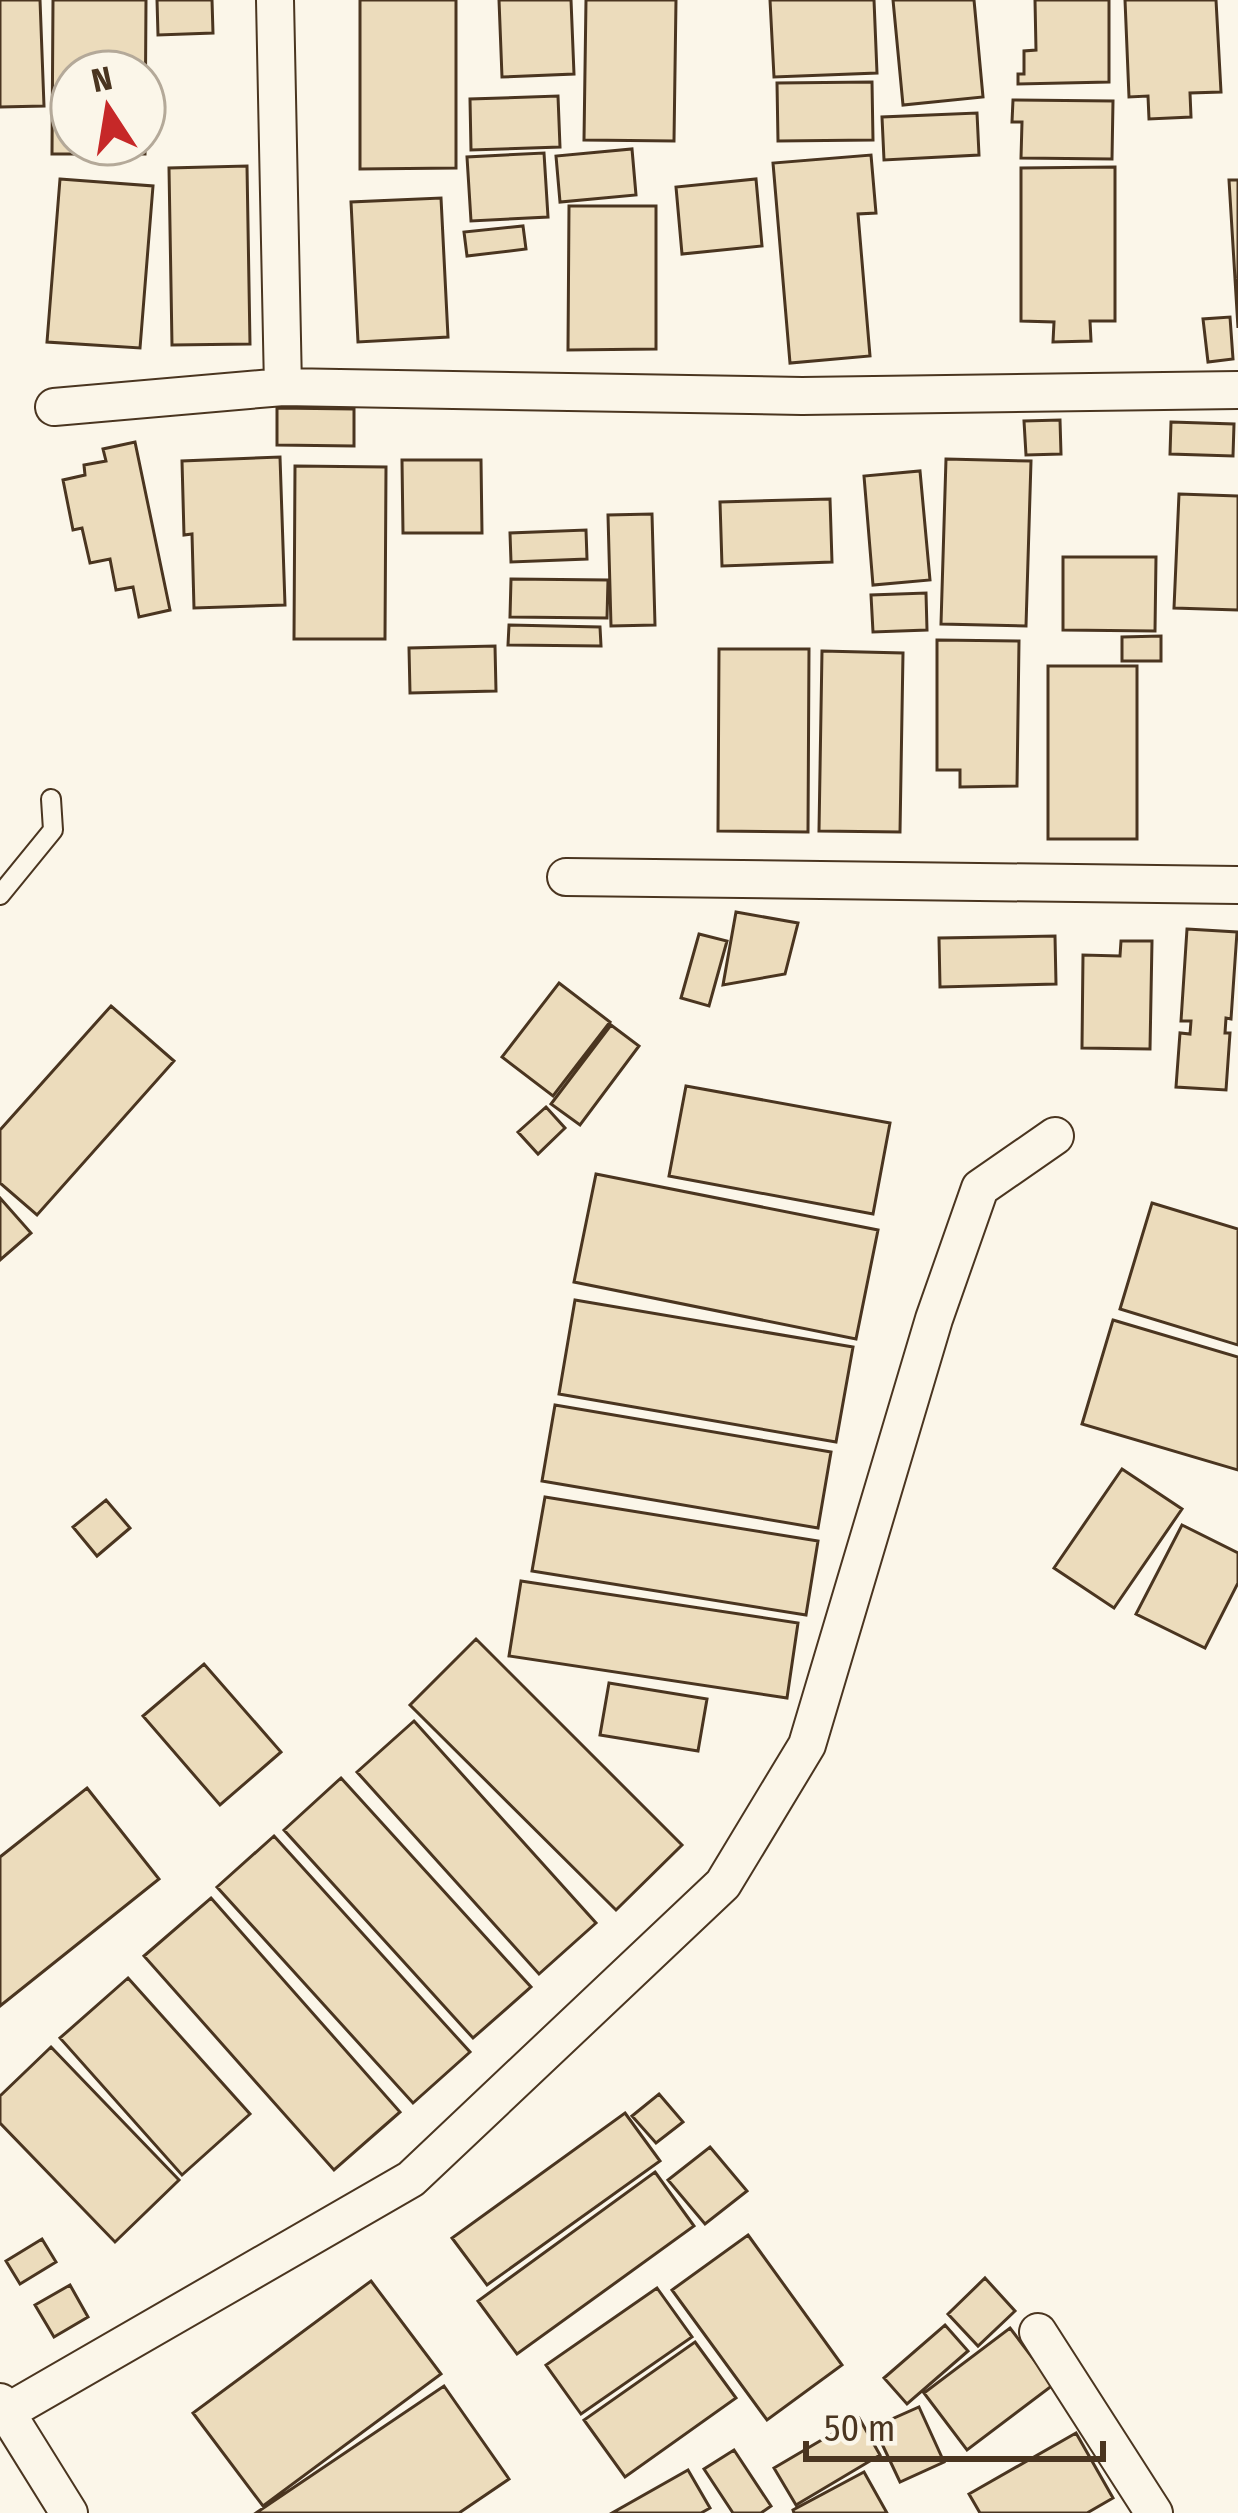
<svg xmlns="http://www.w3.org/2000/svg" width="1238" height="2513" font-family="'Fira Sans Condensed',sans-serif">
	<rect width="100%" height="100%" fill="#fbf6e9"/>
	<!-- building -->
	<path fill="#ecdcbc" stroke="#4a3520" stroke-width="3" fill-rule="evenodd" d="M 0,0 L 40,0 L 44,106 L 0,107 Z
		M 53,0 L 146,0 L 145,154 L 52,154 ZM 72,72 L 144,72 L 144,144 L 72,144 Z
		M 157,0 L 212,0 L 213,33 L 158,35 Z
		M 360,0 L 456,0 L 456,168 L 360,169 Z
		M 499,0 L 571,0 L 574,74 L 502,77 Z
		M 586,0 L 676,0 L 674,141 L 584,140 Z
		M 770,0 L 874,0 L 877,73 L 774,77 Z
		M 893,0 L 974,0 L 983,97 L 903,105 Z
		M 1035,0 L 1109,0 L 1109,82 L 1018,84 L 1018,74 L 1024,74 L 1024,51 L 1036,50 Z
		M 1125,0 L 1216,0 L 1221,92 L 1190,93 L 1191,117 L 1149,119 L 1148,96 L 1129,97 Z
		M 872,82 L 873,140 L 778,141 L 777,83 Z
		M 558,96 L 560,147 L 471,150 L 470,99 Z
		M 1013,100 L 1113,101 L 1112,159 L 1021,158 L 1022,122 L 1012,122 Z
		M 977,113 L 979,155 L 884,160 L 882,117 Z
		M 632,149 L 636,195 L 560,202 L 556,156 Z
		M 544,153 L 548,217 L 471,221 L 467,157 Z
		M 871,155 L 876,213 L 858,214 L 870,356 L 790,363 L 773,163 Z
		M 247,166 L 250,344 L 172,345 L 169,168 Z
		M 1115,167 L 1115,321 L 1090,321 L 1091,341 L 1053,342 L 1054,322 L 1021,321 L 1021,168 Z
		M 60,179 L 153,186 L 140,348 L 47,342 Z
		M 756,179 L 762,246 L 682,254 L 676,187 Z
		M 1229,180 L 1238,180 L 1238,328 Z
		M 441,198 L 448,337 L 358,342 L 351,202 Z
		M 569,206 L 656,206 L 656,349 L 568,350 Z
		M 523,226 L 526,249 L 467,256 L 464,232 Z
		M 1230,317 L 1233,359 L 1208,362 L 1203,319 Z
		M 277,408 L 354,409 L 354,446 L 277,445 Z
		M 1060,420 L 1061,454 L 1026,455 L 1024,421 Z
		M 1171,422 L 1234,424 L 1233,456 L 1170,454 Z
		M 135,442 L 170,610 L 139,617 L 133,587 L 116,590 L 110,559 L 90,563 L 82,528 L 73,530 L 63,480 L 85,475 L 84,465 L 106,461 L 103,449 Z
		M 280,457 L 285,605 L 194,608 L 192,534 L 184,535 L 182,461 Z
		M 946,459 L 1031,461 L 1026,626 L 941,624 Z
		M 402,460 L 481,460 L 482,533 L 403,533 Z
		M 295,466 L 386,467 L 385,639 L 294,639 Z
		M 920,471 L 930,580 L 873,585 L 864,476 Z
		M 1179,494 L 1238,496 L 1238,610 L 1174,608 Z
		M 830,499 L 832,562 L 722,566 L 720,502 Z
		M 652,514 L 655,625 L 611,626 L 608,515 Z
		M 586,530 L 587,559 L 511,562 L 510,533 Z
		M 1063,557 L 1156,557 L 1155,631 L 1063,630 Z
		M 511,579 L 608,580 L 607,618 L 510,617 Z
		M 926,593 L 927,630 L 873,632 L 871,595 Z
		M 509,625 L 600,627 L 601,646 L 508,645 Z
		M 1161,636 L 1161,661 L 1122,661 L 1122,637 Z
		M 937,640 L 1019,641 L 1017,786 L 960,787 L 960,770 L 937,770 Z
		M 495,646 L 496,691 L 410,693 L 409,648 Z
		M 719,649 L 809,649 L 808,832 L 718,831 Z
		M 822,651 L 903,653 L 900,832 L 819,831 Z
		M 1048,666 L 1137,666 L 1137,839 L 1048,839 Z
		M 736,912 L 798,923 L 785,974 L 723,985 Z
		M 1187,929 L 1237,932 L 1231,1019 L 1226,1018 L 1225,1033 L 1230,1033 L 1226,1090 L 1176,1087 L 1180,1033 L 1190,1034 L 1191,1021 L 1181,1021 Z
		M 699,934 L 727,941 L 709,1006 L 681,998 Z
		M 1055,936 L 1056,984 L 940,987 L 939,938 Z
		M 1121,941 L 1152,941 L 1150,1049 L 1082,1048 L 1083,955 L 1120,956 Z
		M 559,983 L 610,1022 L 553,1096 L 502,1057 Z
		M 111,1006 L 174,1061 L 37,1215 L 0,1183 L 0,1130 Z
		M 611,1025 L 639,1046 L 580,1125 L 551,1104 Z
		M 686,1086 L 890,1123 L 873,1214 L 669,1176 Z
		M 546,1107 L 565,1128 L 538,1154 L 518,1132 Z
		M 596,1174 L 878,1230 L 856,1339 L 574,1282 Z
		M 0,1198 L 31,1233 L 0,1260 Z
		M 1152,1203 L 1238,1229 L 1238,1345 L 1120,1309 Z
		M 575,1300 L 853,1347 L 836,1442 L 559,1394 Z
		M 1113,1320 L 1238,1357 L 1238,1470 L 1082,1424 Z
		M 555,1405 L 831,1452 L 818,1528 L 542,1481 Z
		M 1122,1469 L 1182,1509 L 1114,1608 L 1054,1568 Z
		M 545,1497 L 818,1541 L 806,1615 L 532,1571 Z
		M 106,1500 L 130,1528 L 97,1556 L 73,1527 Z
		M 1182,1525 L 1238,1553 L 1238,1583 L 1205,1648 L 1136,1614 Z
		M 521,1581 L 798,1623 L 787,1698 L 509,1656 Z
		M 476,1639 L 682,1845 L 616,1910 L 410,1705 Z
		M 204,1664 L 281,1752 L 220,1805 L 143,1716 Z
		M 609,1683 L 707,1699 L 698,1751 L 600,1735 Z
		M 414,1721 L 596,1923 L 539,1974 L 357,1772 Z
		M 341,1778 L 531,1987 L 473,2038 L 284,1830 Z
		M 87,1788 L 159,1879 L 0,2006 L 0,1857 Z
		M 274,1836 L 470,2052 L 413,2103 L 217,1887 Z
		M 211,1898 L 400,2112 L 334,2170 L 144,1956 Z
		M 128,1978 L 250,2114 L 182,2175 L 60,2038 Z
		M 51,2047 L 179,2180 L 115,2242 L 0,2123 L 0,2096 Z
		M 659,2094 L 683,2122 L 656,2143 L 632,2116 Z
		M 625,2113 L 660,2161 L 487,2285 L 452,2238 Z
		M 710,2147 L 747,2191 L 705,2224 L 668,2180 Z
		M 655,2172 L 694,2226 L 517,2354 L 478,2301 Z
		M 748,2235 L 842,2365 L 767,2420 L 672,2290 Z
		M 42,2239 L 56,2262 L 20,2284 L 6,2261 Z
		M 985,2278 L 1015,2311 L 978,2346 L 948,2314 Z
		M 371,2281 L 441,2374 L 263,2506 L 193,2413 Z
		M 70,2285 L 88,2317 L 54,2337 L 35,2305 Z
		M 657,2288 L 692,2337 L 581,2414 L 546,2365 Z
		M 945,2325 L 968,2351 L 907,2404 L 884,2378 Z
		M 1010,2328 L 1053,2385 L 967,2450 L 924,2393 Z
		M 695,2342 L 736,2398 L 625,2477 L 584,2420 Z
		M 444,2386 L 509,2479 L 459,2513 L 256,2513 Z
		M 919,2407 L 944,2462 L 900,2482 L 874,2427 Z
		M 859,2418 L 880,2455 L 796,2505 L 774,2468 Z
		M 1076,2433 L 1113,2498 L 1087,2513 L 980,2513 L 969,2494 Z
		M 734,2450 L 771,2506 L 761,2513 L 733,2513 L 704,2469 Z
		M 688,2470 L 710,2508 L 701,2513 L 612,2513 Z
		M 864,2472 L 887,2513 L 794,2513 L 793,2510 Z"/>
	<g fill="none" stroke-linecap="round" stroke-linejoin="round">
		<!-- lane casing -->
		<g stroke="#4a3520" stroke-width="22">
			<path id="lane" d="M 0,895 L 53,830 L 51,799"/>
		</g>
		<!-- street casing -->
		<g stroke="#4a3520" stroke-width="40">
			<path id="street" d="M 275,0 L 283,387
				M 54,407 L 283,387 L 802,396 L 1238,390
				M 566,877 L 1238,885
				M 1038,2332 L 1154,2513
				M 0,2402 L 69,2513
				M 7,2412 L 411,2179 L 723,1884 L 807,1745 L 934,1319 L 980,1188 L 1055,1136"/>
		</g>
		<!-- lane -->
		<use href="#lane" stroke="#fbf6e9" stroke-width="18"/>
		<!-- street -->
		<use href="#street" stroke="#fbf6e9" stroke-width="36"/>
	</g>
	<!-- north arrow -->
	<g transform="translate(108 108) rotate(348)"><circle r="57" fill="#fbf6e9" stroke="#b4a999" stroke-width="3"/>
	<path d="M0-9L21 45L0 30L-21 45Z" fill="#c62828"/>
	<text y="-18" font-size="33" font-weight="bold" text-anchor="middle" fill="#4a3520">N</text>
	</g>
	<!-- scale -->
	<path d="M806 2441v18h297v-18" fill="none" stroke="#4a3520" stroke-width="6"/>
	<text x="824" y="2441" font-size="36" fill="#4a3520" stroke="#fbf6e9" stroke-width="9" paint-order="stroke">50 m</text>
</svg>
